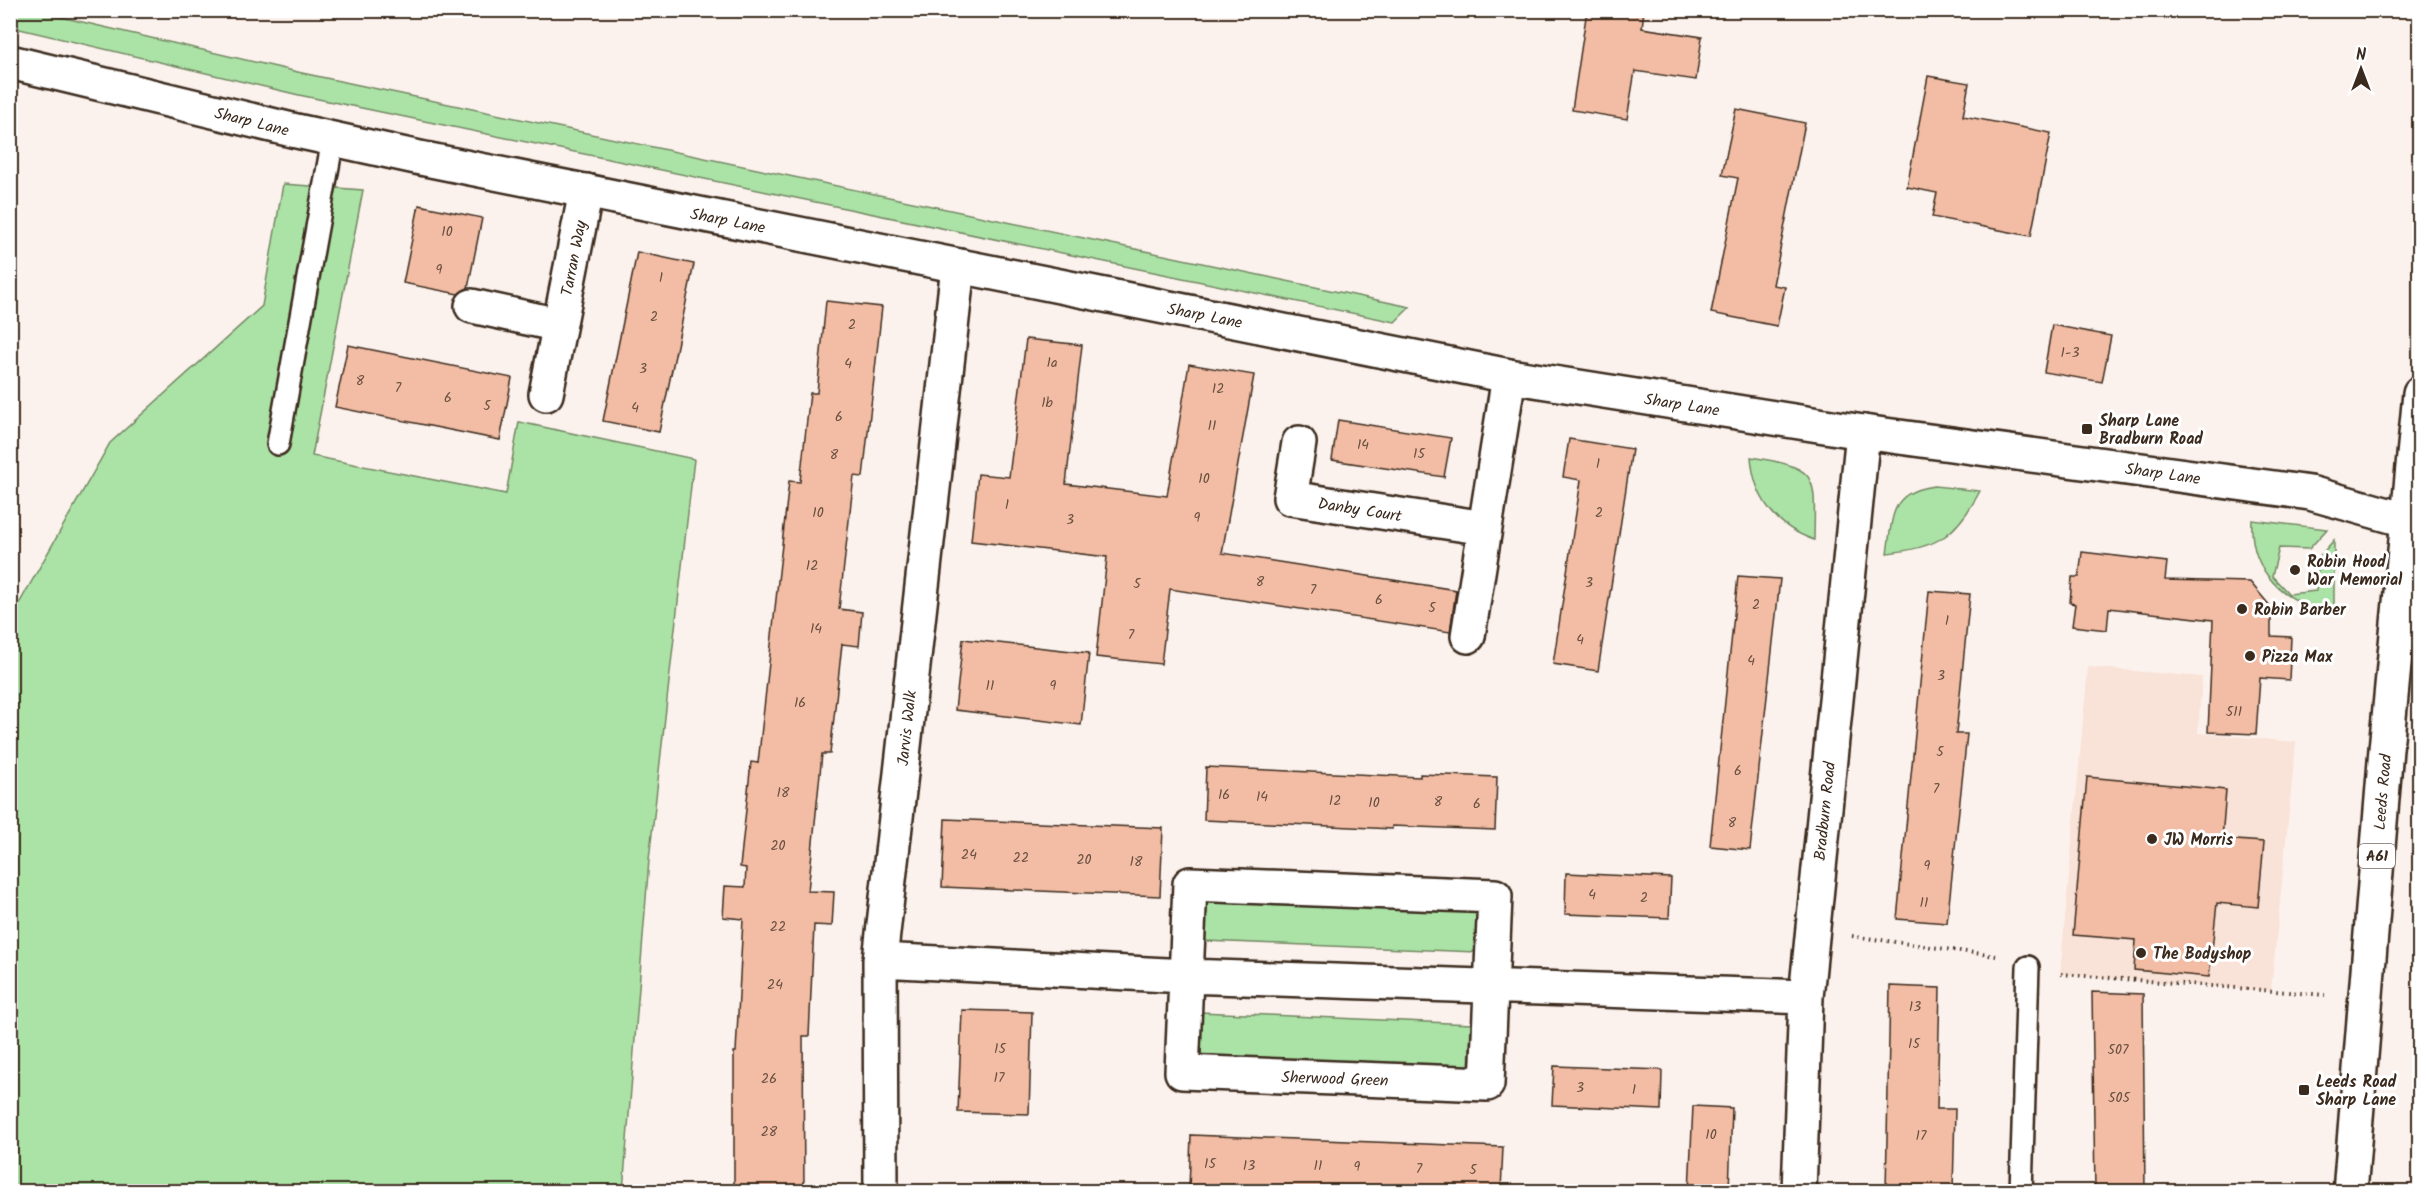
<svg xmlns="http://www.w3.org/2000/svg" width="2430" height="1202" font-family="Kalam,sans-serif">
	<rect width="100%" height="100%" fill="#fcf2ed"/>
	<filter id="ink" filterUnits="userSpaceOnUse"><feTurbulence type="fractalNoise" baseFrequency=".0167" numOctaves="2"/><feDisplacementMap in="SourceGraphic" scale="12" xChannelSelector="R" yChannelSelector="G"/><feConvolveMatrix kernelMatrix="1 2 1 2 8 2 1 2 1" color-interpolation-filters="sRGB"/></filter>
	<g filter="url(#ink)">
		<!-- built -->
		<path fill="#f9e2d7" d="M 2088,667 L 2202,677 L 2198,733 L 2296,742 L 2271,991 L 2060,974 Z"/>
		<!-- green -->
		<path fill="#abe3a7" stroke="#738662" stroke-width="1.5" d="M 11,10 L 35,11 L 302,73 L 1410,307 L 1395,322 L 299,95 L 11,27 Z
			M 283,184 L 363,190 L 312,456 L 506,494 L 519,422 L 694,459 L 649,860 L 623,1191 L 11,1192 L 11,618 L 110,443 L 262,306 Z
			M 1751,457 C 1820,468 1815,474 1814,540 C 1776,527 1754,498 1751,457 Z
			M 1935,486 L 1980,491 C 1956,536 1938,548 1887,553 C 1893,515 1890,491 1935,486 Z
			M 2252,520 L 2327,529 L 2309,549 L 2279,548 L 2272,576 L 2289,594 L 2316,591 L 2319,557 L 2334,540 L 2334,613 C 2285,604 2249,572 2252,520 Z
			M 1207,897 L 1479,908 L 1476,952 L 1205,941 Z
			M 1200,1012 L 1471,1024 L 1469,1070 L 1198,1058 Z"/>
		<!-- building -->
		<path fill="#f2bda4" stroke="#3b2a1e" stroke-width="1.5" d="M 1587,10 L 1644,10 L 1642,28 L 1702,37 L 1696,80 L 1635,71 L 1627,119 L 1572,110 Z
			M 1928,76 L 1969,83 L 1963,116 L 2051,133 L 2031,236 L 1932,217 L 1937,193 L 1907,187 Z
			M 1736,109 L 1805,123 L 1773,285 L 1785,287 L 1777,326 L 1711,313 L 1738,178 L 1722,175 Z
			M 419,205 L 482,218 L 468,288 L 458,294 L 403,283 Z
			M 637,252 L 694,264 L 659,432 L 603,421 Z
			M 826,301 L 882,307 L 863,477 L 854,476 L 839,609 L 862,612 L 859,646 L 842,644 L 830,754 L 822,754 L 808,891 L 834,892 L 832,926 L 814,925 L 809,1036 L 803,1036 L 804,1191 L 734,1191 L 734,1052 L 736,1052 L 743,919 L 723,917 L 725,886 L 745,887 L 746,868 L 740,867 L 751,762 L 758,763 L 789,481 L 800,482 L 810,393 L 817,393 Z
			M 2052,325 L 2111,336 L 2102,382 L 2044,372 Z
			M 1026,339 L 1082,345 L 1066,484 L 1167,496 L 1189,364 L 1254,375 L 1222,553 L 1456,590 L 1450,632 L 1170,589 L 1161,664 L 1096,657 L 1107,557 L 971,541 L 978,474 L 1009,477 Z
			M 348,345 L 512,378 L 500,440 L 335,407 Z
			M 1338,420 L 1451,438 L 1444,477 L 1332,460 Z
			M 1569,439 L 1632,449 L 1598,671 L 1553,664 L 1581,480 L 1563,477 Z
			M 2082,552 L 2167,562 L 2165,580 L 2250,582 L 2271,607 L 2271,636 L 2291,637 L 2289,680 L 2260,678 L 2256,734 L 2208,732 L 2213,620 L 2109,608 L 2107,630 L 2072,626 L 2075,604 L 2070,603 L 2072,577 L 2079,577 Z
			M 1738,576 L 1780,579 L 1750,850 L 1710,846 Z
			M 1929,591 L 1970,594 L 1956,734 L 1967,734 L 1947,923 L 1897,919 Z
			M 963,639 L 1089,653 L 1081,725 L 955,710 Z
			M 1206,767 L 1420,777 L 1420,774 L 1497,777 L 1495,830 L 1392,826 L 1392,829 L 1204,820 Z
			M 2087,777 L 2226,790 L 2222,839 L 2264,842 L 2258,907 L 2217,903 L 2209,977 L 2134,970 L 2136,940 L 2073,935 Z
			M 945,819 L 1163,828 L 1160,896 L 942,887 Z
			M 1566,873 L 1671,878 L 1669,918 L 1565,914 Z
			M 1890,986 L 1940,988 L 1937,1109 L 1955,1109 L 1953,1191 L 1886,1191 Z
			M 2092,992 L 2143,994 L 2145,1191 L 2095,1191 Z
			M 962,1010 L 1032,1012 L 1029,1114 L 958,1112 Z
			M 1554,1066 L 1662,1070 L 1661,1110 L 1552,1105 Z
			M 1693,1106 L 1732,1108 L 1729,1191 L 1689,1191 Z
			M 1191,1135 L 1503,1147 L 1501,1191 L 1348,1191 L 1268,1187 L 1267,1191 L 1228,1191 L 1189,1189 Z"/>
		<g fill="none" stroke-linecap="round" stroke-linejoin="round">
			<!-- service casing -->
			<g stroke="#3b2a1e" stroke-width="26">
				<path id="service" d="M 278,444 L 333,139
					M 2021,1192 L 2028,967"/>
			</g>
			<!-- minor casing -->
			<g stroke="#3b2a1e" stroke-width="38">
				<path id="minor" d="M 472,306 L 559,325
					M 546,394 L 586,191
					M 1299,443 L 1290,498 L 1485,528
					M 1468,636 L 1509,376
					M 1190,884 L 1495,896 L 1487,1084 L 1182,1072 Z
					M 880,960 L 1186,976 L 1806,997
					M 881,1192 L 880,960 L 958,266
					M 1799,1192 L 1806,997 L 1863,432"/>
			</g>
			<!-- tertiary casing -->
			<g stroke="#3b2a1e" stroke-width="38">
				<path id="tertiary" d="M 10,62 L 292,130 L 420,158 L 1509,376 L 1863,432 L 2310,493 L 2420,524"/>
			</g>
			<!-- primary casing -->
			<g stroke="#3b2a1e" stroke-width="38">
				<path id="primary" d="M 2350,1192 L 2386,749 L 2420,393"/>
			</g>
			<!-- path -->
			<path stroke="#3b2a1e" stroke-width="4" stroke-dasharray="1.5 4.5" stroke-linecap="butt" d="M 1852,936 L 1996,956
				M 2061,974 L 2325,995"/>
			<!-- service -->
			<use href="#service" stroke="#fff" stroke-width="21"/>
			<!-- minor -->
			<use href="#minor" stroke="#fff" stroke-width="33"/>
			<!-- tertiary -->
			<use href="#tertiary" stroke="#fff" stroke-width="33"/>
			<!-- primary -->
			<use href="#primary" stroke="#fff" stroke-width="33"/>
		</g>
	</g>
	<!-- markers -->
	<g fill="#3b2a1e" stroke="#fff" stroke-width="2">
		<rect x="2081" y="423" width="12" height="12" rx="3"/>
		<circle cx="2295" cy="570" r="6"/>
		<circle cx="2242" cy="609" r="6"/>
		<circle cx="2250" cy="656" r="6"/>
		<circle cx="2152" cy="839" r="6"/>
		<circle cx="2141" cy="953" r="6"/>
		<rect x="2298" y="1084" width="12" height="12" rx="3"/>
	</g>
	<g text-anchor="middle" stroke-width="6" stroke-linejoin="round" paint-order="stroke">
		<!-- number labels -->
		<g font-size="14" fill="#694f40">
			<text x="447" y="236">10</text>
			<text x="439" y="274">9</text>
			<text x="661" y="282">1</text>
			<text x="654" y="321">2</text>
			<text x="852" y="329">2</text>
			<text x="2070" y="357">1-3</text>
			<text x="1052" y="367">1a</text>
			<text x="848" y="368">4</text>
			<text x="643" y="373">3</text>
			<text x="360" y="385">8</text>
			<text x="398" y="392">7</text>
			<text x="1218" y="393">12</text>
			<text x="448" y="402">6</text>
			<text x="1047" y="407">1b</text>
			<text x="487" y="410">5</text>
			<text x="635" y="412">4</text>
			<text x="839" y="421">6</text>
			<text x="1212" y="430">11</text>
			<text x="1363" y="449">14</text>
			<text x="1419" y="458">15</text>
			<text x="834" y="459">8</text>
			<text x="1598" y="468">1</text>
			<text x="1204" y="483">10</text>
			<text x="1007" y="509">1</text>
			<text x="818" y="517">10</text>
			<text x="1599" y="517">2</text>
			<text x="1197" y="522">9</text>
			<text x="1070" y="524">3</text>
			<text x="812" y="570">12</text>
			<text x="1260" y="586">8</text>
			<text x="1589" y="587">3</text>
			<text x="1137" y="588">5</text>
			<text x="1313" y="594">7</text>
			<text x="1379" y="604">6</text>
			<text x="1756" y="609">2</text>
			<text x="1432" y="612">5</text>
			<text x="1947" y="625">1</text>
			<text x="816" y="633">14</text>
			<text x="1131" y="639">7</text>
			<text x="1580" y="644">4</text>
			<text x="1751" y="665">4</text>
			<text x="1941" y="680">3</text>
			<text x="990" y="690">11</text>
			<text x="1053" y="690">9</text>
			<text x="800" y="707">16</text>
			<text x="2234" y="716">511</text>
			<text x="1940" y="756">5</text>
			<text x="1738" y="775">6</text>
			<text x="1936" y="793">7</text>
			<text x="783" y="797">18</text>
			<text x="1224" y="799">16</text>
			<text x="1262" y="801">14</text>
			<text x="1335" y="805">12</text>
			<text x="1438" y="806">8</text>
			<text x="1374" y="807">10</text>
			<text x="1477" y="808">6</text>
			<text x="1732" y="827">8</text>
			<text x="778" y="850">20</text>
			<text x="969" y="859">24</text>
			<text x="1021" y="862">22</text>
			<text x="1084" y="864">20</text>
			<text x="1136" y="866">18</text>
			<text x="1927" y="870">9</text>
			<text x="1592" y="899">4</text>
			<text x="1644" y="902">2</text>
			<text x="1924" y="907">11</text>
			<text x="778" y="931">22</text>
			<text x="775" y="989">24</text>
			<text x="1915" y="1011">13</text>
			<text x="1914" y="1048">15</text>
			<text x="1000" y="1053">15</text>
			<text x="2118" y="1054">507</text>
			<text x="999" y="1082">17</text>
			<text x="769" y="1083">26</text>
			<text x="1580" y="1092">3</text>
			<text x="1634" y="1094">1</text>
			<text x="2119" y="1102">505</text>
			<text x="769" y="1136">28</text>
			<text x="1711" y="1139">10</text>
			<text x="1921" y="1140">17</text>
			<text x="1210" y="1168">15</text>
			<text x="1249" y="1170">13</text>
			<text x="1318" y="1170">11</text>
			<text x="1357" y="1171">9</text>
			<text x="1419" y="1173">7</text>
			<text x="1473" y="1174">5</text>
		</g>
		<!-- shield labels -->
		<rect fill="#fff" stroke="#766a62" stroke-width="1.5" x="2359" y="844" width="36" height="24" rx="4.5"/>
		<g font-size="15" font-weight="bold" fill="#3b2a1e">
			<text x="2377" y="861">A61</text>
		</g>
		<!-- street labels -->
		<g font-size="16" fill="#3b2a1e" stroke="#fff">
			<text transform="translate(252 121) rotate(14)" y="6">Sharp Lane</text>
			<text transform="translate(728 220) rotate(11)" y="6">Sharp Lane</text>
			<text transform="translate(573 258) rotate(-79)" y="6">Tarran Way</text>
			<text transform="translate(1205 315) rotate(11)" y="6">Sharp Lane</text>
			<text transform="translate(1682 404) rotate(9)" y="6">Sharp Lane</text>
			<text transform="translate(2163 473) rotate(8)" y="6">Sharp Lane</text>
			<text transform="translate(1360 509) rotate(9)" y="6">Danby Court</text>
			<text transform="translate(906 728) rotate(-84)" y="6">Jarvis Walk</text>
			<text transform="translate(2382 792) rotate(-85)" y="6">Leeds Road</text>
			<text transform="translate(1824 811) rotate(-84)" y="6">Bradburn Road</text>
			<text transform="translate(1335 1078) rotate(2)" y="6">Sherwood Green</text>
		</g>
		<!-- poi labels -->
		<g font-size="16" font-weight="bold" fill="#3b2a1e" stroke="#fff" text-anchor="start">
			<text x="2099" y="426">Sharp Lane<tspan x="2099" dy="18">Bradburn Road</tspan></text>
			<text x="2307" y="567">Robin Hood<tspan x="2307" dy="18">War Memorial</tspan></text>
			<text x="2254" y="615">Robin Barber</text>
			<text x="2262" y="662">Pizza Max</text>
			<text x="2164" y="845">JW Morris</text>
			<text x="2153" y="959">The Bodyshop</text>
			<text x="2316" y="1087">Leeds Road<tspan x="2316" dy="18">Sharp Lane</tspan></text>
		</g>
	</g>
	<!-- margin -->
	<rect width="2430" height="1202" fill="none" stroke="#fff" stroke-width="36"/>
	<rect x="18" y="18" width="2394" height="1166" fill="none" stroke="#3b2a1e" stroke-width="2" filter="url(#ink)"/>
	<!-- north arrow -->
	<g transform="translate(2361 69)" stroke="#ffffff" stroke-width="4.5" paint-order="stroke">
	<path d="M0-4.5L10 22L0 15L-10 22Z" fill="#3b2a1e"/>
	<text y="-9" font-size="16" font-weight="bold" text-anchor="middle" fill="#3b2a1e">N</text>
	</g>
</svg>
